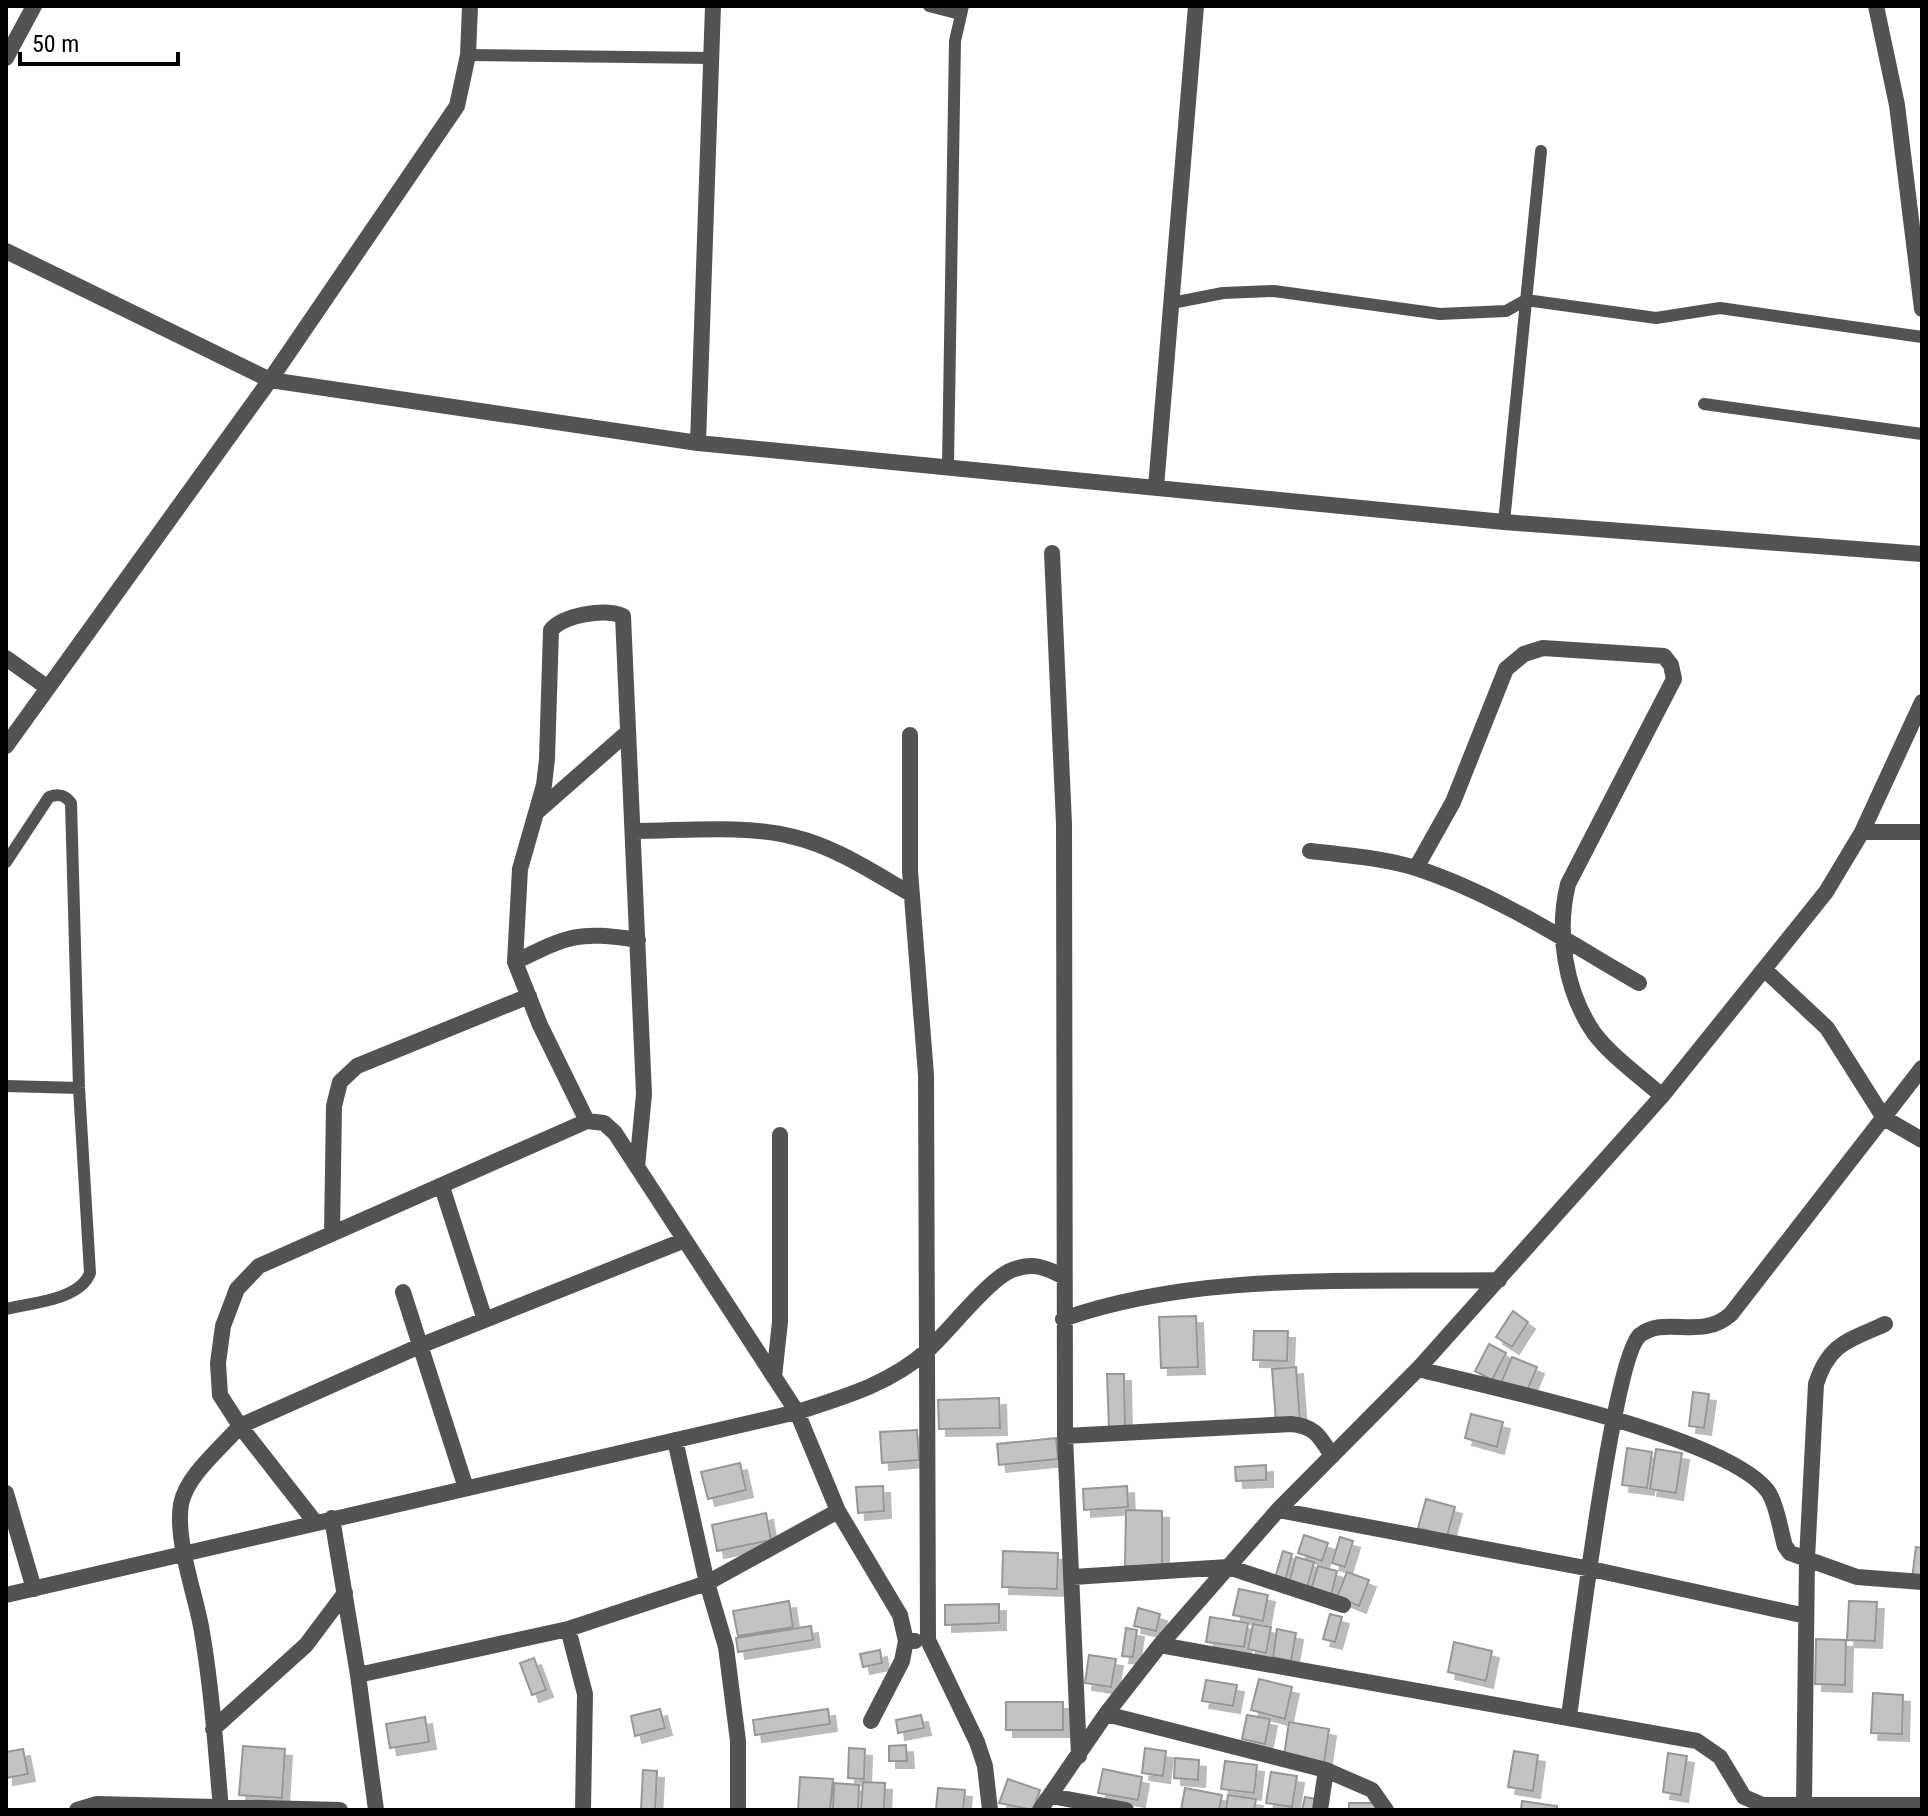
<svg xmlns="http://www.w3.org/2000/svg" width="1928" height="1816" font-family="'Roboto Condensed',sans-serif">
	<defs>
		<filter id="shadow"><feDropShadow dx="7" dy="7" stdDeviation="0" flood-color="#0004"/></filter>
	</defs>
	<rect width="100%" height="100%" fill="#fff"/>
	<!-- building -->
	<path fill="#c3c3c3" stroke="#979797" stroke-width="2" filter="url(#shadow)" d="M 1513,1311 L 1528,1322 L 1512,1347 L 1496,1337 Z
		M 1196,1316 L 1198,1367 L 1161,1368 L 1159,1317 Z
		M 1254,1331 L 1288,1331 L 1287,1361 L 1253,1360 Z
		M 1489,1344 L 1506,1353 L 1492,1380 L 1475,1371 Z
		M 1512,1357 L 1537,1367 L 1526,1394 L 1501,1383 Z
		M 1296,1367 L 1300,1421 L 1276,1422 L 1272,1369 Z
		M 1107,1374 L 1124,1374 L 1125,1427 L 1109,1427 Z
		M 1693,1392 L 1709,1394 L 1704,1428 L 1689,1426 Z
		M 999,1398 L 1000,1428 L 939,1429 L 938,1400 Z
		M 1471,1414 L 1503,1422 L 1497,1447 L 1465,1438 Z
		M 917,1430 L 919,1460 L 882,1463 L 880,1432 Z
		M 1056,1438 L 1058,1459 L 999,1465 L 997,1444 Z
		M 1627,1448 L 1652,1452 L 1647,1488 L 1622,1485 Z
		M 1656,1449 L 1682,1453 L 1676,1493 L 1650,1489 Z
		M 740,1463 L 746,1490 L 708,1499 L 701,1472 Z
		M 1266,1465 L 1266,1480 L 1236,1481 L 1235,1467 Z
		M 883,1486 L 884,1511 L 858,1513 L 856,1487 Z
		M 1127,1486 L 1128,1507 L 1084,1510 L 1083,1489 Z
		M 1426,1499 L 1455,1507 L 1447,1536 L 1418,1528 Z
		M 1126,1510 L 1162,1511 L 1162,1567 L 1125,1566 Z
		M 766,1513 L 771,1540 L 717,1551 L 712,1525 Z
		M 1304,1535 L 1328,1543 L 1322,1561 L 1298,1553 Z
		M 1340,1537 L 1353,1541 L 1345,1567 L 1332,1563 Z
		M 1916,1547 L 1922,1548 L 1922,1580 L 1912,1579 Z
		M 1003,1551 L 1058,1553 L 1057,1589 L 1002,1587 Z
		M 1283,1551 L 1292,1554 L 1285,1581 L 1275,1578 Z
		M 1296,1557 L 1314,1562 L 1307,1588 L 1289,1583 Z
		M 1318,1566 L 1337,1571 L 1331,1596 L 1311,1590 Z
		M 1347,1572 L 1369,1580 L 1359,1606 L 1337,1597 Z
		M 1239,1589 L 1268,1595 L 1263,1621 L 1233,1615 Z
		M 789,1601 L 793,1627 L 738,1636 L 733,1611 Z
		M 1849,1601 L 1877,1602 L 1875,1641 L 1847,1640 Z
		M 999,1604 L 999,1623 L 945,1625 L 945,1605 Z
		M 1138,1608 L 1160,1614 L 1156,1631 L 1134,1626 Z
		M 1330,1614 L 1342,1617 L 1335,1642 L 1323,1639 Z
		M 1210,1617 L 1248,1623 L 1244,1647 L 1206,1642 Z
		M 1253,1624 L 1271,1627 L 1266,1653 L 1248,1649 Z
		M 811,1626 L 813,1640 L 738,1652 L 736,1638 Z
		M 1126,1628 L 1137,1630 L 1133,1657 L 1122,1656 Z
		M 1277,1629 L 1296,1633 L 1291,1661 L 1273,1657 Z
		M 1816,1639 L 1846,1640 L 1845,1685 L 1815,1684 Z
		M 1454,1642 L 1492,1651 L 1486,1681 L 1448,1672 Z
		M 880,1650 L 882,1663 L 863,1667 L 860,1654 Z
		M 1089,1655 L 1116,1659 L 1111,1687 L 1085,1683 Z
		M 534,1658 L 546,1690 L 532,1695 L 520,1663 Z
		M 1259,1679 L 1292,1687 L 1285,1719 L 1251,1710 Z
		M 1206,1680 L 1237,1685 L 1233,1706 L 1202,1701 Z
		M 1873,1693 L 1903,1695 L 1902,1734 L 1871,1733 Z
		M 1006,1702 L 1063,1702 L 1063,1730 L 1006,1730 Z
		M 660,1709 L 665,1728 L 635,1736 L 631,1716 Z
		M 828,1709 L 830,1724 L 755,1735 L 753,1720 Z
		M 921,1715 L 924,1728 L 898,1733 L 896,1720 Z
		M 1247,1715 L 1270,1719 L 1265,1744 L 1242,1739 Z
		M 425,1717 L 429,1742 L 390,1748 L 386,1724 Z
		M 1289,1722 L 1329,1729 L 1324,1763 L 1284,1756 Z
		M 906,1745 L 907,1761 L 889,1761 L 889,1746 Z
		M 243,1746 L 285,1749 L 282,1798 L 239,1795 Z
		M 849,1748 L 865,1749 L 864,1779 L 848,1778 Z
		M 1145,1748 L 1166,1751 L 1163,1776 L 1142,1773 Z
		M 23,1749 L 28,1774 L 6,1778 L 6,1752 Z
		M 1514,1751 L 1538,1755 L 1533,1791 L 1508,1787 Z
		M 1668,1753 L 1687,1756 L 1681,1795 L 1663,1792 Z
		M 1175,1758 L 1199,1760 L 1198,1780 L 1174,1778 Z
		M 1225,1761 L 1257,1765 L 1254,1793 L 1221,1789 Z
		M 1103,1769 L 1142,1777 L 1138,1800 L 1098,1793 Z
		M 643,1770 L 657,1771 L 655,1810 L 641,1810 Z
		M 1271,1772 L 1297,1776 L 1292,1807 L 1266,1803 Z
		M 800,1777 L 833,1779 L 830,1810 L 798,1810 Z
		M 1008,1779 L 1040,1790 L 1033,1810 L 999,1803 Z
		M 863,1782 L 885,1783 L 884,1810 L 861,1810 Z
		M 834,1783 L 859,1785 L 858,1810 L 833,1810 Z
		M 938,1788 L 965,1790 L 963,1810 L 936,1810 Z
		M 1185,1788 L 1222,1795 L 1219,1810 L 1181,1810 Z
		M 1228,1795 L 1256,1799 L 1254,1810 L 1226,1810 Z
		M 1305,1797 L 1317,1799 L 1315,1810 L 1302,1810 Z
		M 1522,1801 L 1557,1806 L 1557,1810 L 1521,1810 Z
		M 1349,1803 L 1379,1803 L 1379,1810 L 1349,1810 Z"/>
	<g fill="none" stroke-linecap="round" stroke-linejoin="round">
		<!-- service -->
		<path stroke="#535353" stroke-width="12" d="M 929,6 L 960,14
			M 468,55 L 712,58
			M 1172,303 L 1223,293 L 1274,291 L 1440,314 L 1506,311 L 1526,300 L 1656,318 L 1720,308 L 1922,337
			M 1704,404 L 1922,434
			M 948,465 L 955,41 L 963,6
			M 1504,522 L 1541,151
			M 6,862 L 49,797 C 59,793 65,795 71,803 L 79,1088 L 90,1273 C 80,1300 31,1303 6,1309
			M 6,1086 L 79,1088"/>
		<!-- minor -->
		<path stroke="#535353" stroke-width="16" d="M 1876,6 L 1897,105 L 1922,309
			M 6,58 L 34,6
			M 6,251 L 270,380 L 698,443 L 1504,522 L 1922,554
			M 698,443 L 713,6
			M 1156,487 L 1196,6
			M 1052,553 L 1064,824 L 1065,1436 L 1079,1756
			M 6,658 L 48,688
			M 910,735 L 910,871 L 926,1075 L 928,1640 L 977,1742 L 985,1766 L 990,1810
			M 6,746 L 270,380 L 457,106 L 468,55 L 470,6
			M 538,811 L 628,732
			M 633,831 C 684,831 744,824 794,837 C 836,847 874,873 911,894
			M 1862,832 L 1922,832
			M 1310,851 C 1346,855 1384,858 1419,869 C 1497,895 1568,942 1639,983
			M 1416,868 L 1453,802 L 1506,669 L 1524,654 L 1543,648 L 1664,656 L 1671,665 L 1674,679 L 1568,884 C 1556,932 1565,991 1594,1033 C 1611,1056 1640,1076 1662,1096
			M 515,962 C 570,935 577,931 638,940
			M 1764,969 L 1827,1028 L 1884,1118 L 1922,1140
			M 587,1121 L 540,1025 L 515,962 L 520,869 L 544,785 L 547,759 L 551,630 C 564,615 604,608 623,616 L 644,1094 L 637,1167
			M 442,1187 L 485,1320
			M 332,1234 L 334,1106 L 340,1082 L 357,1066 L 529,996
			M 403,1292 L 466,1488
			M 1063,1319 C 1201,1271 1356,1283 1499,1280
			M 1418,1369 C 1488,1387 1733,1437 1769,1493 C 1778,1508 1780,1530 1785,1546 L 1790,1553 L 1857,1577 L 1922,1582
			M 774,1377 L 780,1322 L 780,1135
			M 1065,1436 L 1291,1424 C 1315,1426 1320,1437 1332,1456
			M 675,1440 L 707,1583 L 726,1647 L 738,1741 L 738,1810
			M 6,1493 L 34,1589
			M 1278,1510 L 1591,1569 L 1806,1616
			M 332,1518 L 358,1675
			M 315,1522 L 240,1426 L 422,1345 L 685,1240
			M 1073,1577 L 1228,1567 L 1343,1605
			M 6,1595 L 797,1412 C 844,1397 890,1384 928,1350 C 949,1331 990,1278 1012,1270 C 1033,1262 1045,1267 1064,1277
			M 1160,1645 L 1697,1741 L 1720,1757 L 1744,1797 L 1763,1805 L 1922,1805
			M 1106,1714 L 1326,1770
			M 1569,1716 C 1577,1662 1613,1357 1640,1335 C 1666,1315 1701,1341 1731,1314 L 1922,1068
			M 871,1721 L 902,1661 L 906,1641 L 915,1641
			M 213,1729 L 306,1645 L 345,1593
			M 1051,1796 L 1126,1810
			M 1804,1804 L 1807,1559 L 1816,1384 C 1829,1343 1848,1341 1885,1324
			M 77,1810 L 97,1804 L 340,1810
			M 221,1810 C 216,1751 212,1691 202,1632 C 196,1595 175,1542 181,1504 C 187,1475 221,1448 240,1426 L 220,1395 L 218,1363 L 223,1326 L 237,1289 L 259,1266 L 587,1121 L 604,1123 L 615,1133 L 797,1412 L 838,1511 L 900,1615 L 906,1641
			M 376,1810 L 358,1675 L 568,1629
			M 583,1810 L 585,1694 L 568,1629 L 707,1583 L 838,1511
			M 1040,1810 L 1106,1714 L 1160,1645 L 1278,1510 L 1418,1369 L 1662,1096 L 1826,892 L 1862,832 L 1922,702
			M 1320,1810 L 1326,1770 L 1372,1790 L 1386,1810"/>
	</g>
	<!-- border -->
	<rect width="1928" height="1816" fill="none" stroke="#000000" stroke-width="16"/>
	<!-- scale -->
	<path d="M20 52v12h158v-12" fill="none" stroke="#000000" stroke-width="4"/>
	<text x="32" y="52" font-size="24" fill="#000000" stroke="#ffffff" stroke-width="6" paint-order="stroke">50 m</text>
</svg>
